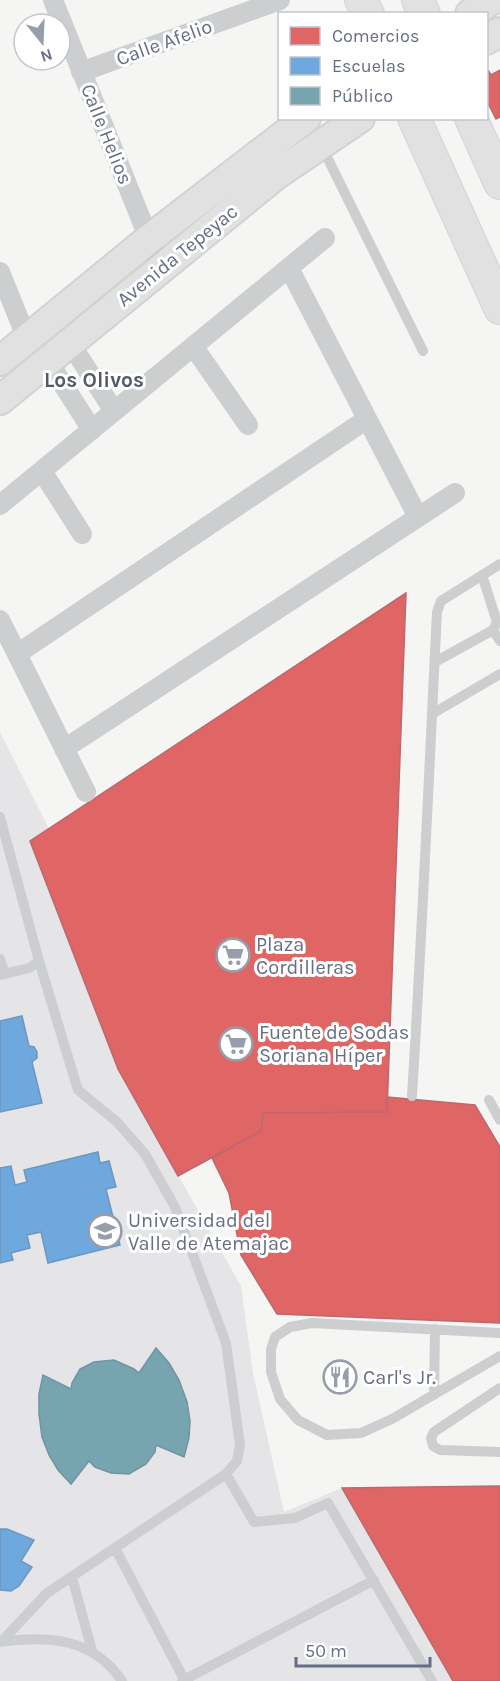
<svg xmlns="http://www.w3.org/2000/svg" width="500" height="1681" font-family="Karla,sans-serif">
	<rect width="100%" height="100%" fill="#f5f5f4"/>
	<!-- built -->
	<path fill="#e5e5e7" d="M 0,732 L 49,829 L 30,842 L 118,1069 L 241,1286 L 253,1373 L 284,1512 L 342,1488 L 453,1681 L 0,1681 Z"/>
	<!-- shops -->
	<path fill="#e06666" stroke="#bb686f" stroke-width="1.5" d="M 486,67 L 491,75 L 500,70 L 500,117 L 496,119 L 486,99 Z
		M 406,593 L 387,1112 L 263,1113 L 261,1131 L 178,1176 L 118,1069 L 30,841 Z
		M 387,1097 L 475,1105 L 500,1147 L 500,1323 L 277,1314 L 241,1255 L 229,1193 L 212,1158 L 261,1131 L 263,1113 L 387,1112 Z
		M 500,1486 L 500,1681 L 453,1681 L 342,1488 Z"/>
	<!-- schools -->
	<path fill="#6fa8dc" stroke="#6c97c1" stroke-width="1.5" d="M 22,1016 L 29,1046 L 34,1047 L 37,1052 L 37,1058 L 32,1062 L 42,1103 L 0,1112 L 0,1021 Z
		M 98,1152 L 100,1163 L 109,1161 L 116,1187 L 106,1189 L 120,1245 L 48,1263 L 41,1232 L 27,1235 L 30,1248 L 11,1253 L 13,1260 L 0,1263 L 0,1168 L 11,1166 L 15,1185 L 27,1182 L 24,1170 Z
		M 0,1529 L 7,1529 L 34,1540 L 21,1561 L 32,1567 L 19,1586 L 11,1591 L 0,1590 Z"/>
	<!-- public -->
	<path fill="#76a5af" stroke="#7194a2" stroke-width="1.5" d="M 156,1348 L 169,1363 L 179,1380 L 187,1402 L 190,1421 L 189,1438 L 184,1457 L 156,1445 L 155,1452 L 146,1464 L 129,1474 L 111,1473 L 95,1467 L 89,1461 L 71,1484 L 58,1470 L 49,1455 L 42,1437 L 39,1414 L 39,1394 L 43,1375 L 71,1389 L 72,1383 L 80,1369 L 94,1362 L 114,1360 L 134,1369 L 139,1373 Z"/>
	<g fill="none" stroke-linecap="round" stroke-linejoin="round">
		<!-- secondary casing -->
		<g stroke="#d2d3d3" stroke-width="32">
			<path id="secondary" d="M 470,14 L 492,0
				M 486,40 L 500,32
				M 0,361 L 149,239 L 306,118
				M 0,400 L 276,175 L 360,118"/>
		</g>
		<!-- primary casing -->
		<g stroke="#d2d3d3" stroke-width="34">
			<path id="primary" d="M 361,0 L 368,14
				M 418,0 L 424,14
				M 414,118 L 500,308
				M 471,118 L 500,183"/>
		</g>
		<!-- lane -->
		<path stroke="#cdcecf" stroke-width="10" d="M 321,145 L 423,351
			M 493,630 L 500,641
			M 435,662 L 493,630 L 497,622 L 482,575
			M 432,714 L 500,674
			M 0,817 L 39,961 L 29,968 L 0,975
			M 0,959 L 5,974
			M 412,1096 C 422,935 429,773 437,612 L 441,601 L 500,564
			M 489,1100 L 500,1120
			M 500,1333 L 312,1323 L 290,1327 L 275,1337 L 271,1349 L 271,1372 L 280,1399 L 298,1420 L 327,1435 L 361,1433 L 392,1419 L 500,1356
			M 500,1388 L 434,1432 L 431,1438 L 433,1446 L 440,1450 L 500,1452
			M 434,1395 L 435,1329
			M 226,1474 L 254,1522 L 295,1518 L 328,1503 L 432,1681
			M 115,1548 L 185,1681
			M 72,1577 L 92,1651
			M 0,1642 C 48,1635 93,1638 122,1681
			M 1,1642 L 47,1593 L 226,1474 L 237,1461 L 240,1445 L 226,1343 L 175,1207 L 145,1154 L 117,1122 L 78,1090 L 39,961
			M 182,1681 L 374,1580"/>
		<!-- street -->
		<path stroke="#cdcecf" stroke-width="20" d="M 53,0 L 161,269
			M 81,72 L 280,0
			M 289,268 L 418,517
			M 0,272 L 27,339
			M 70,343 L 114,411
			M 193,346 L 248,425
			M 48,361 L 92,430
			M 42,471 L 82,534
			M 0,505 L 325,238
			M 0,620 L 86,792
			M 17,654 L 367,419
			M 64,749 L 455,493"/>
		<!-- secondary -->
		<use href="#secondary" stroke="#e1e1e2" stroke-width="28"/>
		<!-- primary -->
		<use href="#primary" stroke="#e1e1e2" stroke-width="32"/>
	</g>
	<!-- icons -->
	<defs>
		<g id="supermarket-ring" transform="scale(1.725)"><circle r="9.5" fill="#fff" stroke="#989dab" stroke-width="1.5"/><path d="M-6-5.5h2.5l.6 2H6L4.5 2H-2.5L-4.4-4H-6ZM-1.5 3.2a1.3 1.3 0 1 0 .1 0ZM3 3.2a1.3 1.3 0 1 0 .1 0Z" fill="#989dab"/></g>
		<g id="university-ring" transform="scale(1.725)"><circle r="9.5" fill="#fff" stroke="#989dab" stroke-width="1.5"/><path d="M0-5L7-2L0 1L-7-2ZM-4 1L0 2.5L4 1V4Q0 6-4 4Z" fill="#989dab"/></g>
		<g id="restaurant-ring" transform="scale(1.725)"><circle r="9.5" fill="#fff" stroke="#989dab" stroke-width="1.5"/><path d="M-5-6h1v4h1v-4h1v4h1v-4h1v5L-1.5 .5V6h-2V.5L-5-1ZM5-6V6H3V1.5H1.5Q1.5-4 5-6Z" fill="#989dab"/></g>
	</defs>
	<g fill-rule="evenodd">
		<use href="#supermarket-ring" x="233" y="955"/>
		<use href="#supermarket-ring" x="236" y="1044"/>
		<use href="#university-ring" x="105" y="1231"/>
		<use href="#restaurant-ring" x="340" y="1377"/>
	</g>
	<g text-anchor="middle" stroke-width="6" stroke-linejoin="round" paint-order="stroke">
		<!-- street labels -->
		<g font-size="20" fill="#666e83" stroke="#fff">
			<text transform="translate(164 42) rotate(-20)" y="7">Calle Afelio</text>
			<text transform="translate(107 134) rotate(68)" y="7">Calle Helios</text>
			<text transform="translate(177 255) rotate(-39)" y="7">Avenida Tepeyac</text>
		</g>
		<!-- poi labels -->
		<g font-size="20" fill="#666e83" stroke="#fff" text-anchor="start">
			<text x="256" y="951">Plaza<tspan x="256" dy="23">Cordilleras</tspan></text>
			<text x="259" y="1039">Fuente de Sodas<tspan x="259" dy="23">Soriana Híper</tspan></text>
			<text x="128" y="1227">Universidad del<tspan x="128" dy="23">Valle de Atemajac</tspan></text>
			<text x="363" y="1384">Carl's Jr.</text>
		</g>
		<!-- neighbourhood labels -->
		<g font-size="21" font-weight="bold" fill="#545969" stroke="#fff">
			<text x="94" y="387">Los Olivos</text>
		</g>
	</g>
	<!-- legend -->
	<rect x="278" y="12" width="210" height="108" fill="#ffffff" stroke="#c2c5cd" stroke-width="1.5"/>
	<rect x="290" y="27" width="30" height="18" fill="#e06666" stroke="#c2c5cd" stroke-width="1.5"/>
	<text x="332" y="42" font-size="18" fill="#666e83">Comercios</text>
	<rect x="290" y="57" width="30" height="18" fill="#6fa8dc" stroke="#c2c5cd" stroke-width="1.5"/>
	<text x="332" y="72" font-size="18" fill="#666e83">Escuelas</text>
	<rect x="290" y="87" width="30" height="18" fill="#76a5af" stroke="#c2c5cd" stroke-width="1.5"/>
	<text x="332" y="102" font-size="18" fill="#666e83">Público</text>
	<!-- north arrow -->
	<g transform="translate(42 42) rotate(162)"><circle r="28" fill="#ffffff" stroke="#c2c5cd" stroke-width="1.5"/>
	<path d="M0-4.5L10 22L0 15L-10 22Z" fill="#989dab"/>
	<text y="-9" font-size="16" font-weight="bold" text-anchor="middle" fill="#666e83">N</text>
	</g>
	<!-- scale -->
	<path d="M296 1657v9h134v-9" fill="none" stroke="#666e83" stroke-width="3"/>
	<text x="305" y="1657" font-size="18" fill="#666e83" stroke="#ffffff" stroke-width="4.5" paint-order="stroke">50 m</text>
</svg>
